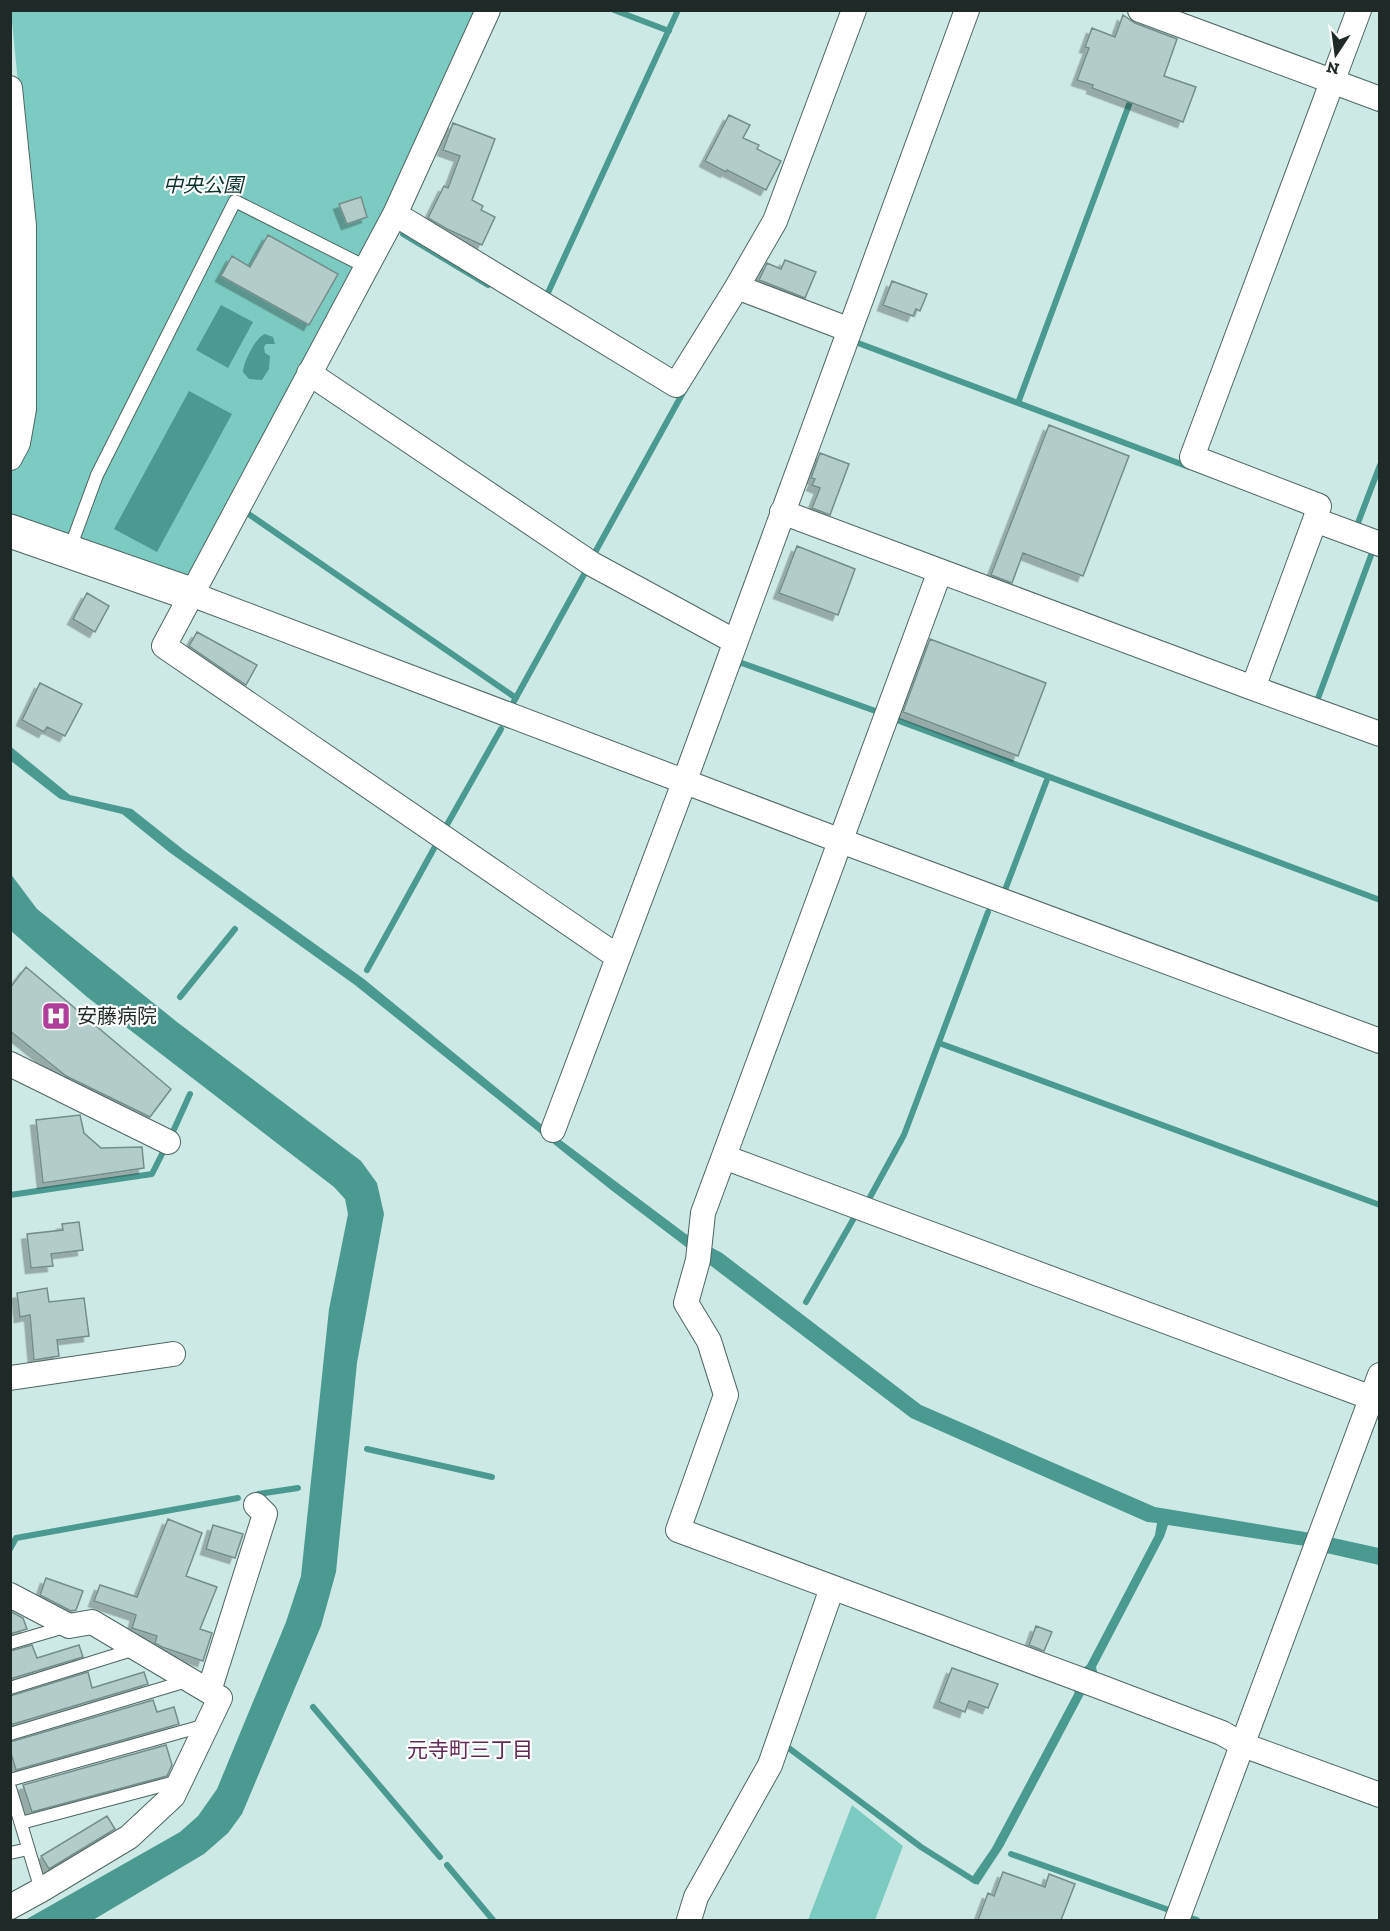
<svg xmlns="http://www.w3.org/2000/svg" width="1390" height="1931" font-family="'Zilla Slab','Noto Sans JP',serif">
	<defs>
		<filter id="shadow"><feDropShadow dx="-5.5" dy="5.5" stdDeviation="0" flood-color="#0004"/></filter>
	</defs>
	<rect width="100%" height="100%" fill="#cde9e5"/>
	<!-- green -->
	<path fill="#7ccbc2" d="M 11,11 L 478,11 L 369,244 L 189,576 L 11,518 L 10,470 L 32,227 Z
		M 852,1805 L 903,1846 L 875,1920 L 808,1920 Z"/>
	<!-- water -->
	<path fill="#4a9a92" d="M 221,305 L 253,322 L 228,368 L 196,350 Z
		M 265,334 L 273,337 L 275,344 L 266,344 L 264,347 L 265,353 L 270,356 L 269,369 L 262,380 L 249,379 L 243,372 C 243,362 256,337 265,334 Z
		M 189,391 L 232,414 L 157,552 L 114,529 Z
		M 10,746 L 70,795 L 132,809 L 185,851 L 364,979 L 558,1138 L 686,1234 L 722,1253 L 921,1405 L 1155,1507 L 1311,1533 L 1379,1548 L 1379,1565 L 1322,1552 L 1305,1546 L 1168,1525 L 1164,1537 L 1096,1667 L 1098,1676 L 1083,1696 L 1003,1847 L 978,1885 L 970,1880 L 992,1848 L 1074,1694 L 1079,1671 L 1087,1665 L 1155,1535 L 1157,1523 L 1147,1522 L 911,1418 L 611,1190 L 355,985 L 169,852 L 122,814 L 60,799 L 11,761 Z
		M 10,873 L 37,909 L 177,1022 L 361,1161 L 377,1183 L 384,1214 L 357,1363 L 336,1572 L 321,1626 L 242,1814 L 228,1833 L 204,1854 L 93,1920 L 25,1920 L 180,1832 L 198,1816 L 217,1789 L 286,1622 L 301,1576 L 329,1309 L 348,1214 L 345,1199 L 334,1187 L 87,997 L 11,931 Z"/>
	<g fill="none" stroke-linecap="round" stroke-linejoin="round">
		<!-- stream -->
		<path stroke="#4a9a92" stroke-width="6" d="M 614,10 L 669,31
			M 403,234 L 488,285
			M 546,297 L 678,10
			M 858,343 L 1189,467
			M 1018,403 L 1133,94
			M 250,515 L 516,698
			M 1356,528 L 1380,465
			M 593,556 L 685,389
			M 738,666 L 739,662 L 881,713
			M 513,703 L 587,569
			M 1320,703 L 1317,701 L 1373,550
			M 894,719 L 1380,900
			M 444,830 L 501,729
			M 1005,890 L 1048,777
			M 367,970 L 437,843
			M 180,997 L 235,929
			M 939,1043 L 1380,1205
			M 171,1136 L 190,1094
			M 10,1195 L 152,1174 L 165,1148
			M 869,1199 L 904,1135 L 988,912
			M 806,1302 L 854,1218
			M 367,1449 L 492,1477
			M 258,1494 L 298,1488
			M 10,1549 L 16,1538 L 238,1498
			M 313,1707 L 440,1857
			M 786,1746 L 921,1847 L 975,1881 L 977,1878
			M 1011,1854 L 1169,1910
			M 447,1865 L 493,1920
			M 1188,1917 L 1197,1920"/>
	</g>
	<!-- building -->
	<path fill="#b2cdc9" stroke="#748d8a" stroke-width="1.5" filter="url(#shadow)" d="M 1123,15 L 1135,23 L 1177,39 L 1164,76 L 1196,87 L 1183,122 L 1092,88 L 1093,85 L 1077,80 L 1089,48 L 1085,47 L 1092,28 L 1115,37 Z
		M 729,115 L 750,125 L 743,138 L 759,145 L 757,149 L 781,161 L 766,190 L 727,170 L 726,172 L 705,161 Z
		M 453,123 L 495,139 L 472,200 L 483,206 L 481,210 L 495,217 L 482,245 L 447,229 L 428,218 L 444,186 L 448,188 L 460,156 L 443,150 Z
		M 361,197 L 367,217 L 347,224 L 339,204 Z
		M 268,235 L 338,274 L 309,325 L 221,276 L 232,256 L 250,267 Z
		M 785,260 L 816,272 L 805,298 L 759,280 L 767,263 L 781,269 Z
		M 892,281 L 927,294 L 920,311 L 916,309 L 913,316 L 883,305 Z
		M 1049,425 L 1129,456 L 1083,576 L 1023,553 L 1012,583 L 991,575 Z
		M 820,453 L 849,464 L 830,515 L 812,508 L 820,488 L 812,485 L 815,479 L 811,478 Z
		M 797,546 L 855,569 L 838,615 L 779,593 Z
		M 87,593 L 109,606 L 95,632 L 73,619 Z
		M 197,632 L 257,665 L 246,685 L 189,646 Z
		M 930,639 L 1046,683 L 1018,756 L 903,712 Z
		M 40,683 L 82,704 L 65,736 L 47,727 L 44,732 L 22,720 Z
		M 26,967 L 171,1089 L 150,1117 L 66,1076 L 10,1031 L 10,988 Z
		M 80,1115 L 84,1133 L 101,1148 L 142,1147 L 144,1168 L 43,1183 L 36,1120 Z
		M 79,1222 L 83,1250 L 51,1254 L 53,1266 L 31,1268 L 27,1234 L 63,1230 L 62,1224 Z
		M 47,1288 L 49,1302 L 84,1298 L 89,1336 L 57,1340 L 59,1356 L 34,1360 L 30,1315 L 20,1317 L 17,1293 Z
		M 168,1519 L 202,1533 L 186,1576 L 217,1587 L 200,1629 L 212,1633 L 203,1661 L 162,1647 L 155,1643 L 157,1636 L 132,1628 L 136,1615 L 94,1601 L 100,1585 L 137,1597 Z
		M 213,1525 L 243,1534 L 235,1558 L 206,1549 Z
		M 46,1578 L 83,1591 L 76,1610 L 71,1611 L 40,1595 Z
		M 10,1611 L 23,1618 L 27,1629 L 10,1634 Z
		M 1036,1626 L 1052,1632 L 1044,1651 L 1029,1645 Z
		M 32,1645 L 37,1658 L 79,1645 L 83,1657 L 10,1679 L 10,1651 Z
		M 952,1668 L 998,1684 L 988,1708 L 969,1701 L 965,1712 L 939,1702 Z
		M 88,1672 L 92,1688 L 144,1672 L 148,1684 L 10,1725 L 10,1696 Z
		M 153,1700 L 157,1712 L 174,1707 L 179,1724 L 16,1770 L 10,1750 L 10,1742 Z
		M 166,1745 L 172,1765 L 167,1776 L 32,1812 L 23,1785 Z
		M 107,1816 L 115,1829 L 49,1869 L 41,1856 Z
		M 1003,1872 L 1045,1887 L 1049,1874 L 1075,1884 L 1061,1920 L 978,1920 L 988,1893 L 994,1896 Z"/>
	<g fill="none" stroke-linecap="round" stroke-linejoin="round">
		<!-- lane casing -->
		<g stroke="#4d6662" stroke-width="14">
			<path id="lane" d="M 69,551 L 97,475 L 235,201 L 366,267
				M 10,1643 L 68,1626
				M 10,1688 L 135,1649
				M 10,1734 L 190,1680
				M 10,1780 L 206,1725
				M 10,1788 L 41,1890
				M 21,1823 L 179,1781
				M 10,1853 L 28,1849"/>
		</g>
		<!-- street casing -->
		<g stroke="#4d6662" stroke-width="26">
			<path id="street" d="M 488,10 L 395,214 L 164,646 L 618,957
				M 1140,10 L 1380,99
				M 10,88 L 24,226 L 24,409 L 18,443 L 10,458
				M 395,214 L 676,385 L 737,287 L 850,330
				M 737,287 L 775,221 L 854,10
				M 309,373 L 592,564 L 734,641
				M 782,512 L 1253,688
				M 1315,520 L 1319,506 L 1192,457 L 1359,10
				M 1380,544 L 1315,520 L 1253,688 L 1380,734
				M 940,571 L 703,1213 L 698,1260 L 686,1303 L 709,1341 L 726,1395 L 678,1530 L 1098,1686 L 1222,1733 L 1243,1745 L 1380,1795
				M 191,594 L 841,841 L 1380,1041
				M 10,1064 L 168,1142
				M 553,1130 L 685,780 L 967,10
				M 724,1157 L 1380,1401
				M 10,1378 L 173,1354
				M 10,1595 L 69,1626 L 92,1622 L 220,1698 L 173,1796 L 129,1837 L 41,1890 L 10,1907
				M 209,1691 L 265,1514 L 256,1505
				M 689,1920 L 696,1897 L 770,1765 L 832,1588
				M 1177,1920 L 1380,1375"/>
		</g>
		<!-- secondary casing -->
		<g stroke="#4d6662" stroke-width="35">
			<path id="secondary" d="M 10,531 L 191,594"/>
		</g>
		<!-- lane -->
		<use href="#lane" stroke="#fff" stroke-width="12"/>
		<!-- street -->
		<use href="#street" stroke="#fff" stroke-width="24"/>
		<!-- secondary -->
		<use href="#secondary" stroke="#fff" stroke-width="33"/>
	</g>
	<!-- icons -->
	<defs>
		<g id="hospital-square" transform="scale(1.5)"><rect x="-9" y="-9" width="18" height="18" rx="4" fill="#af3e99" stroke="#fff"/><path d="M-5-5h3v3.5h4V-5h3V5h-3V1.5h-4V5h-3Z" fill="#fff"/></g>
	</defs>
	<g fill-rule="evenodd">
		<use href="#hospital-square" x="56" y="1016"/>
	</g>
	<g text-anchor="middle" stroke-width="4.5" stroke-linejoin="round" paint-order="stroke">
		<!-- park labels -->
		<g font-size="20" font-style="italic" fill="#0a322e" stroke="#fff">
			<text x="203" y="192">中央公園</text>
		</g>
		<!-- poi labels -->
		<g font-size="20" fill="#1f2928" stroke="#fff" text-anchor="start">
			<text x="77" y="1023">安藤病院</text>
		</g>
		<!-- neighbourhood labels -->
		<g font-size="21" fill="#612955" stroke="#fff">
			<text x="470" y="1757">元寺町三丁目</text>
		</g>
	</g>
	<!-- border -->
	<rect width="1390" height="1931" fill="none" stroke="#1f2928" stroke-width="24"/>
	<!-- north arrow -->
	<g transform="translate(1336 54) rotate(193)" stroke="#ffffff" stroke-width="4.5" paint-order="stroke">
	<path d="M0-4.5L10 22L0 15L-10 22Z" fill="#1f2928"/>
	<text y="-9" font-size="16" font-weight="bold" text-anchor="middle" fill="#1f2928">N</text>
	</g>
</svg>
